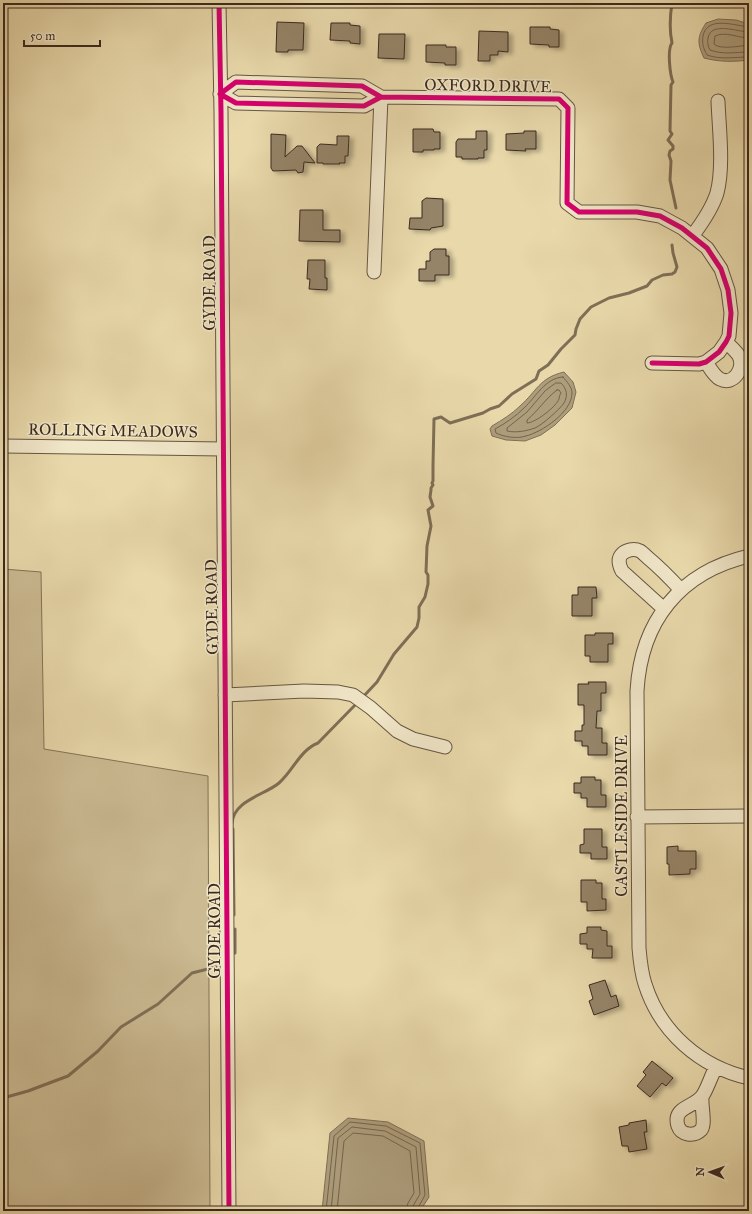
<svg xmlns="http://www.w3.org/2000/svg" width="752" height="1214" font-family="'IM FELL Great Primer',serif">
	<defs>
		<filter id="shadow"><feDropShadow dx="4.5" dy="2.5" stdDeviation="2" flood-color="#0004"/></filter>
	</defs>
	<rect width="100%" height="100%" fill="#e8d8aa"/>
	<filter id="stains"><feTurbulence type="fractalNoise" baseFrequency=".005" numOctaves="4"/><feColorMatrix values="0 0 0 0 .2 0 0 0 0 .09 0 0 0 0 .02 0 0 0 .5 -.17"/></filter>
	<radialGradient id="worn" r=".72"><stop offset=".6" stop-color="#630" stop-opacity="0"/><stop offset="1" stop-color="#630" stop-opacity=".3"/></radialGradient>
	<!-- green -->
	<path fill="#cbba92" stroke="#837258" d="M 3,569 L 41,572 L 44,749 L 208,776 L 210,1211 L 3,1211 Z"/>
	<!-- water -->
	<path fill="#ad9d7b" stroke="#7f6f56" d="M 718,19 L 736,20 L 749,24 L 749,60 C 733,62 719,62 704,58 C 697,43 697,37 706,23 Z
		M 564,372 L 573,382 L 576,392 L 572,408 L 555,425 L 541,435 L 525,441 L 506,440 L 492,436 L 490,429 L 492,426 C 502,420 512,414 520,406 C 537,391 539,378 564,372 Z
		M 348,1118 L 388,1122 L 424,1141 L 429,1197 L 420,1211 L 322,1211 L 330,1133 Z"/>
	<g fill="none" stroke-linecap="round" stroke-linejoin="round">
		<!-- shore -->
		<path stroke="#74644d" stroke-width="1" d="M 749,27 C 736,26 707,15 703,36 C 702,43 703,48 707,55 C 721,60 735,57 749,57
			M 749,32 C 738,32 711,21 708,38 C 707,43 708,46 710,50 C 723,55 736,52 749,52
			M 749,38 C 738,38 726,31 715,36 L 714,44 C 720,50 740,46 749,45
			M 563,377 C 567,382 572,387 572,393 C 572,412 542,432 526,436 C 517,439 504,437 496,433 L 495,429 C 506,423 516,416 524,408 C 536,397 545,378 563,377 Z
			M 556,383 L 561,383 C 567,389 568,396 564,403 C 560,409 542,425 535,428 C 526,431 517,433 507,431 L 507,428 L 527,412 L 545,391 Z
			M 557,390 L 559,390 L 561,393 C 560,394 559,398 559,399 C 556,407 535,423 527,423 L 527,420 C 538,411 545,399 557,390 Z
			M 326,1211 L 334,1136 L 350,1122 L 386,1126 L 420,1143 L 425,1195 L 418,1208 L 417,1211
			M 331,1211 L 338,1138 L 352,1127 L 385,1131 L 416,1147 L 420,1194 L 413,1206 L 412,1211
			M 337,1211 L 344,1141 L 353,1133 L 383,1136 L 410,1151 L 414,1193 L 408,1203 L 406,1211"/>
		<!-- stream -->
		<path stroke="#7f6f56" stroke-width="3" d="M 672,3 C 670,16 669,29 672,43 C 667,49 670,75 673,82 L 671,85 L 670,131 L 672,134 L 668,140 L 673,146 L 673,149 L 670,151 L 669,155 L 671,161 L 670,180 L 676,208
			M 362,698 L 377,682 L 394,654 L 417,627 L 419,618 L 419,607 L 425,597 L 428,584 L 428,575 L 426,572 L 427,546 L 431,526 L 428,510 L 433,506 L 430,497 L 431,490 L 431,488 L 433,485 L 432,483 L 433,481 L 433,466 L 434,419 L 441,417 L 450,423 L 483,413 L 490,409 L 499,406 L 512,394 L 536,379 L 539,371 L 548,365 L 561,349 L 575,335 L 576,329 L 580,319 L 591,307 L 609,298 L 629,293 L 647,286 L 652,280 L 663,275 L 672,274 L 675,272 L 677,267 L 673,253 L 672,245
			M 232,823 C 234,800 265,795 279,783 C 293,771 300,750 318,743 L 358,702
			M 233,829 L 234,915
			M 235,929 L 235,953
			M 3,1098 L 28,1091 L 68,1076 L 98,1051 L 121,1027 L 158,1004 L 192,973 L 216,967"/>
	</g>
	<!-- building -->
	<path fill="#958467" stroke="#3b2a1f" filter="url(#shadow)" d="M 277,22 L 304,23 L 303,50 L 288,50 L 288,52 L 276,52 Z
		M 331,23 L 350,23 L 350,25 L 360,26 L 360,44 L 350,43 L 350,41 L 330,40 Z
		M 530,27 L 550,27 L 550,29 L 559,30 L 559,47 L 549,47 L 549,45 L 530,44 Z
		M 479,31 L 508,32 L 508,52 L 498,51 L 498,55 L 490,55 L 490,61 L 478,61 Z
		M 379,34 L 405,34 L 404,59 L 378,58 Z
		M 426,45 L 446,45 L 446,47 L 456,47 L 456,65 L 445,65 L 445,63 L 426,62 Z
		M 413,129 L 433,129 L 434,132 L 440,132 L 440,149 L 434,149 L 434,150 L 423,150 L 423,152 L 413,152 Z
		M 476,131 L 487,131 L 487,150 L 484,150 L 484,158 L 478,158 L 478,159 L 462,159 L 462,157 L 456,157 L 456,142 L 458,139 L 476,139 Z
		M 524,131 L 536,131 L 536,149 L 525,149 L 526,151 L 506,150 L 506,134 L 524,133 Z
		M 271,134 L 286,135 L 285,157 L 297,146 L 302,146 L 315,163 L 304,162 L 303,172 L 298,173 L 296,170 L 273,171 L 271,168 Z
		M 337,136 L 349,136 L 348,156 L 345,156 L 345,163 L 339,163 L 340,164 L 323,164 L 323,163 L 317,163 L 317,147 L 320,144 L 337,145 Z
		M 426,198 L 443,199 L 443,226 L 431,228 L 430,230 L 409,229 L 410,218 L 422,218 L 422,201 Z
		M 300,210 L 323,210 L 323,230 L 340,230 L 340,242 L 299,241 Z
		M 434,249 L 446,249 L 446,256 L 449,256 L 449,275 L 435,275 L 435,281 L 419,281 L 419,269 L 426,269 L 426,261 L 430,261 L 430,252 Z
		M 308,260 L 325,260 L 325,278 L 327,278 L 327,290 L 309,289 L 310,279 L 307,279 Z
		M 578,587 L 596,587 L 597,598 L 592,598 L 592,616 L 572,616 L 572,595 L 578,595 Z
		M 595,633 L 613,633 L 613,644 L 608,644 L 608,662 L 590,662 L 590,656 L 585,656 L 585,635 L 595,635 Z
		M 588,682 L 606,682 L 606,693 L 601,693 L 601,711 L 597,711 L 596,728 L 602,728 L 602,743 L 607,743 L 607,755 L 588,755 L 588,746 L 582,746 L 582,741 L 575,741 L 575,731 L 582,731 L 582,725 L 584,725 L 584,705 L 578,705 L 578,684 L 589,684 Z
		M 581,777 L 595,777 L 595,780 L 601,780 L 601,795 L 606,795 L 606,807 L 587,807 L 587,798 L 581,798 L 581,793 L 574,793 L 574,783 L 581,783 Z
		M 584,829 L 602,829 L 602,847 L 607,847 L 607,859 L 591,859 L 591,853 L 580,853 L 580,845 L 584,844 Z
		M 678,846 L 678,851 L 696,851 L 696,869 L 690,869 L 690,874 L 669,875 L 669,864 L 667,864 L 667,847 Z
		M 581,880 L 596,880 L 596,883 L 602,883 L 602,899 L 606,899 L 606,910 L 587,911 L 587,902 L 581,902 Z
		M 587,927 L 601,927 L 601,930 L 607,931 L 607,946 L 612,946 L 612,958 L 592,958 L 593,949 L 587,949 L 587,944 L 580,944 L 580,934 L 587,933 Z
		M 605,980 L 611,997 L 616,995 L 619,1006 L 594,1015 L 589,1001 L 593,999 L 589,985 Z
		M 652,1061 L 673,1078 L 666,1086 L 662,1083 L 650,1097 L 637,1086 L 646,1075 L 643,1072 Z
		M 646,1120 L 647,1132 L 644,1132 L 647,1149 L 629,1152 L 628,1146 L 622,1146 L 619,1127 L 629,1125 L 629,1123 Z"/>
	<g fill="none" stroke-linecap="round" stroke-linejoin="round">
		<!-- minor casing -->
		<g stroke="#665642" stroke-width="15">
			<path id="minor" d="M 219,3 L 221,112 L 229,1211
				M 381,97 L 364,106 L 236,103 L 220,94 L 236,82 L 362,86 L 381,97 L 559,99 L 568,108 L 567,203 L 579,212 L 637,212 L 660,216 L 682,228 L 707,248 L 721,269 L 728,290 L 731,313 L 729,336 L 726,342 L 719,352 L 706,362 L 699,364 L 652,363
				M 693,235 C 702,223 712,209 717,193 C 724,167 719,128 718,101
				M 374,272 L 381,97
				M 706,362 C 710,368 714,376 720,379 C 733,386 745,369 739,356 C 736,351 730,346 726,342
				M 3,446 L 223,449
				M 749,556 C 680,572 641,621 637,691 L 639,948 C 640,960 641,972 645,984 C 660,1032 700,1067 749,1078
				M 664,609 L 622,571 C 619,565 617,559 622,554 C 626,550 634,548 640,551 C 642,552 645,555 647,557 C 659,567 670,578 681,590
				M 225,695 L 304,691 L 338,692 L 353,695 L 371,708 L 397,731 L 413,739 L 445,747
				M 637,817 L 749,816
				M 702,1097 C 701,1106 706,1124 701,1130 C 694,1137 681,1135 678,1126 C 672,1106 695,1108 703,1095 C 708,1087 711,1076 716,1067"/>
		</g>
		<!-- minor -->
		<use href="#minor" stroke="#f0e6c8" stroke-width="13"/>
		<!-- cycleway casing -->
		<g stroke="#f0e6c8" stroke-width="8">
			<path id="cycleway" d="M 219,3 L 221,112 L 229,1211
				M 381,97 L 364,106 L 236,103 L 220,94 L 236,82 L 362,86 L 381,97 L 559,99 L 568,108 L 567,203 L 579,212 L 637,212 L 660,216 L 682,228 L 707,248 L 721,269 L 728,290 L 731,313 L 729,336 L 726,342 L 719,352 L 706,362 L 699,364 L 652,363"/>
		</g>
		<!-- cycleway -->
		<use href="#cycleway" stroke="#d6006c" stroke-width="5"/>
	</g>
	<g text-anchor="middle" stroke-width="3" stroke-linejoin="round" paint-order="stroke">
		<!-- street labels -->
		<g font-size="16" fill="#3b2a1f" stroke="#f0e6c8">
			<text transform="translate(488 85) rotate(1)" y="6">OXFORD DRIVE</text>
			<text transform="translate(209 283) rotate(-90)" y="6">GYDE ROAD</text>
			<text transform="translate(113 430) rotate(1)" y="6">ROLLING MEADOWS</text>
			<text transform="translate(211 607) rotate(-91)" y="6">GYDE ROAD</text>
			<text transform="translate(621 816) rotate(-90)" y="6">CASTLESIDE DRIVE</text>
			<text transform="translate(214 931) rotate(-90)" y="6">GYDE ROAD</text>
		</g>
	</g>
	<!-- margin -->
	<rect width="752" height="1214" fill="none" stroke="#e8d8aa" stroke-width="16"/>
	<rect x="4" y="4" width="744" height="1206" fill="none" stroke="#3b2a1f" stroke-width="2"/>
	<rect x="8" y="8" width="736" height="1198" fill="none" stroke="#3b2a1f"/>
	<!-- north arrow -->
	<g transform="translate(710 1172) rotate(272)" stroke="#f0e6c8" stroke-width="3" paint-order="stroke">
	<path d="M0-3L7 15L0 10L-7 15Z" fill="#3b2a1f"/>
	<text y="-6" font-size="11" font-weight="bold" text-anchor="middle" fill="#3b2a1f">N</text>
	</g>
	<!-- scale -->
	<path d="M24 40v6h76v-6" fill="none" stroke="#3b2a1f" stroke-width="2"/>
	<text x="30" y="40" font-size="12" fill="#3b2a1f" stroke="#f0e6c8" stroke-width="3" paint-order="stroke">50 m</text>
	<rect width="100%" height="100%" filter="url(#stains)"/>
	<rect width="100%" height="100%" fill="url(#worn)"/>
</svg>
